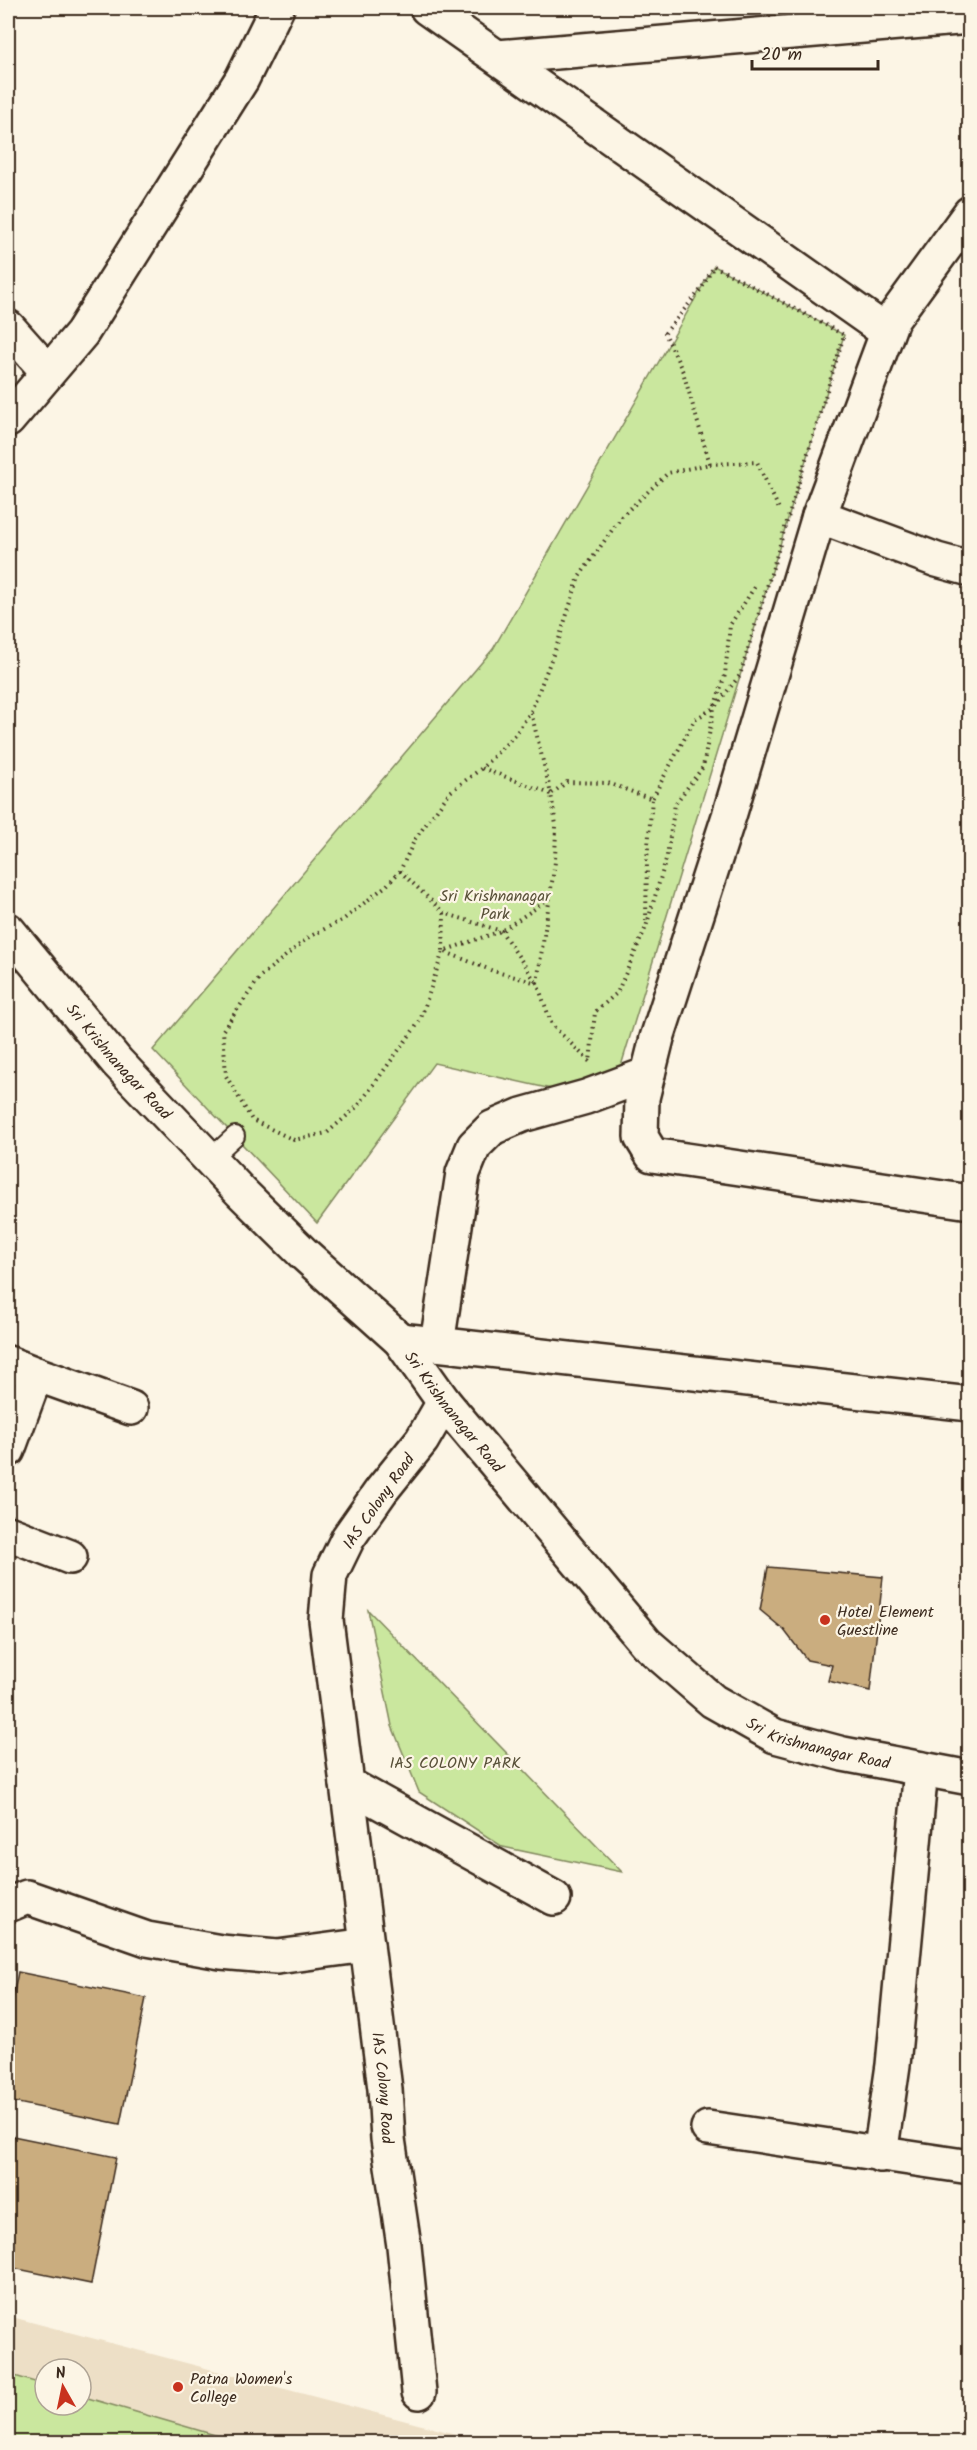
<svg xmlns="http://www.w3.org/2000/svg" width="977" height="2450" font-family="Kalam,sans-serif">
	<rect width="100%" height="100%" fill="#fcf5e5"/>
	<filter id="ink" filterUnits="userSpaceOnUse"><feTurbulence type="fractalNoise" baseFrequency=".0167" numOctaves="2"/><feDisplacementMap in="SourceGraphic" scale="12" xChannelSelector="R" yChannelSelector="G"/><feConvolveMatrix kernelMatrix="1 2 1 2 8 2 1 2 1" color-interpolation-filters="sRGB"/></filter>
	<g filter="url(#ink)">
		<!-- built -->
		<path fill="#eddfc6" fill-rule="evenodd" d="M 8,2316 L 486,2442 L 8,2442 ZM 45,2369 L 81,2369 L 81,2405 L 45,2405 Z"/>
		<!-- green -->
		<path fill="#cae79e" stroke="#82885e" stroke-width="1.5" d="M 714,266 L 844,335 L 610,1102 L 434,1063 L 317,1223 L 153,1050 L 493,649 Z
			M 368,1610 L 622,1872 L 503,1847 L 419,1792 L 392,1726 Z
			M 8,2374 L 45,2385 L 45,2405 L 81,2405 L 81,2396 L 239,2442 L 8,2442 Z"/>
		<!-- building -->
		<path fill="#caad7f" stroke="#3b2a1e" stroke-width="1.5" d="M 768,1567 L 883,1577 L 870,1691 L 828,1681 L 832,1665 L 807,1660 L 784,1630 L 760,1610 Z
			M 18,1972 L 146,1998 L 120,2124 L 8,2101 L 8,2021 Z
			M 8,2135 L 116,2157 L 91,2284 L 8,2267 Z"/>
		<g fill="none" stroke-linecap="round" stroke-linejoin="round">
			<!-- service casing -->
			<g stroke="#3b2a1e" stroke-width="22">
				<path id="service" d="M 210,1159 L 235,1136"/>
			</g>
			<!-- minor casing -->
			<g stroke="#3b2a1e" stroke-width="38">
				<g id="minor">
					<path d="M 427,8 L 887,332"/>
					<path d="M 498,57 L 970,17"/>
					<path d="M 970,213 L 892,320 L 819,516 L 729,816 L 657,1038 L 642,1098 L 641,1137 L 652,1155 L 970,1202"/>
					<path d="M 8,327 L 48,372"/>
					<path d="M 8,420 L 82,333 L 242,79 L 277,8"/>
					<path d="M 819,516 L 937,560 L 970,569"/>
					<path id="s1" d="M 8,930 L 117,1062 L 241,1192 L 304,1254 L 400,1340 L 444,1402 L 646,1643 L 713,1701 L 775,1736 L 843,1754 L 970,1778"/>
					<path d="M 400,1340 L 970,1404"/>
					<path d="M 437,1344 L 463,1173 L 474,1146 L 492,1128 L 522,1115 L 586,1097 L 648,1074"/>
					<path d="M 8,1363 L 36,1374 L 8,1450"/>
					<path d="M 36,1374 L 131,1408"/>
					<path d="M 444,1402 L 422,1440 L 381,1491 L 348,1538 L 330,1575 L 326,1620 L 347,1784 L 554,1898"/>
					<path d="M 8,1533 L 70,1557"/>
					<path id="s2" d="M 347,1784 L 385,2089 L 388,2139 L 404,2246 L 419,2392"/>
					<path d="M 8,1905 L 27,1897 L 147,1939 L 221,1952 L 277,1957 L 367,1945"/>
					<path d="M 708,2128 L 970,2167"/>
					<path d="M 880,2155 L 893,2065 L 921,1769"/>
				</g>
			</g>
			<!-- path -->
			<path stroke="#3b2a1e" stroke-width="4" stroke-dasharray="1.5 4.5" stroke-linecap="butt" d="M 714,266 L 844,335 L 740,675 L 714,708 L 703,767 L 675,804 L 667,856 L 646,927 L 617,993 L 595,1012 L 590,1062 L 552,1025 L 537,983 L 493,971 L 443,951 L 420,1021 L 358,1106 L 327,1133 L 294,1140 L 252,1120 L 226,1076 L 223,1030 L 261,976 L 309,937 L 344,919 L 387,885 L 400,871 L 415,839 L 450,792 L 482,768 L 515,735 L 531,711 L 558,642 L 579,577 L 622,516 L 668,473 L 710,464 L 683,372 L 665,333 L 702,288 Z
				M 710,464 L 757,462 L 780,511
				M 482,768 L 551,794 L 531,712
				M 400,871 L 444,913 L 501,931 L 536,982
				M 444,913 L 443,951 L 501,931 L 548,900
				M 646,921 L 647,859 L 652,799
				M 537,983 L 555,862 L 556,825 L 551,794 L 567,782 L 608,783 L 652,799 L 695,719 L 714,708 L 725,675 L 730,625 L 756,585"/>
			<!-- service -->
			<use href="#service" stroke="#fcf5e5" stroke-width="18"/>
			<!-- minor -->
			<use href="#minor" stroke="#fcf5e5" stroke-width="33"/>
		</g>
	</g>
	<!-- markers -->
	<g fill="#c8321e" stroke="#fcf5e5" stroke-width="2">
		<circle cx="825" cy="1620" r="6"/>
		<circle cx="178" cy="2387" r="6"/>
	</g>
	<g text-anchor="middle" stroke-width="4.5" stroke-linejoin="round" paint-order="stroke">
		<!-- park labels -->
		<g font-size="16" fill="#585038" stroke="#fcf5e5">
			<text x="495" y="901">Sri Krishnanagar<tspan x="495" dy="18">Park</tspan></text>
			<text x="455" y="1768">IAS COLONY PARK</text>
		</g>
		<!-- street labels -->
		<g font-size="16" fill="#3b2a1e" stroke="#fcf5e5">
			<text dy="6" stroke="none"><textPath href="#s1" startOffset="172">Sri Krishnanagar Road</textPath></text>
			<text dy="6" stroke="none"><textPath href="#s1" startOffset="658">Sri Krishnanagar Road</textPath></text>
			<text transform="translate(378 1501) rotate(-55)" y="6">IAS Colony Road</text>
			<text dy="6" stroke="none"><textPath href="#s1" startOffset="1162">Sri Krishnanagar Road</textPath></text>
			<text dy="6" stroke="none"><textPath href="#s2" startOffset="306">IAS Colony Road</textPath></text>
		</g>
		<!-- poi labels -->
		<g font-size="16" fill="#3b2a1e" stroke="#fcf5e5" text-anchor="start">
			<text x="837" y="1617">Hotel Element<tspan x="837" dy="18">Guestline</tspan></text>
			<text x="190" y="2384">Patna Women's<tspan x="190" dy="18">College</tspan></text>
		</g>
	</g>
	<!-- margin -->
	<rect width="977" height="2450" fill="none" stroke="#fcf5e5" stroke-width="30"/>
	<rect x="15" y="15" width="947" height="2420" fill="none" stroke="#3b2a1e" stroke-width="2" filter="url(#ink)"/>
	<!-- north arrow -->
	<g transform="translate(63 2387) rotate(351)"><circle r="28" fill="#fcf5e5" stroke="#afa495" stroke-width="1.5"/>
	<path d="M0-4.5L10 22L0 15L-10 22Z" fill="#c8321e"/>
	<text y="-9" font-size="16" font-weight="bold" text-anchor="middle" fill="#3b2a1e">N</text>
	</g>
	<!-- scale -->
	<path d="M752 60v9h126v-9" fill="none" stroke="#3b2a1e" stroke-width="3"/>
	<text x="761" y="60" font-size="18" fill="#3b2a1e" stroke="#fcf5e5" stroke-width="4.5" paint-order="stroke">20 m</text>
</svg>
